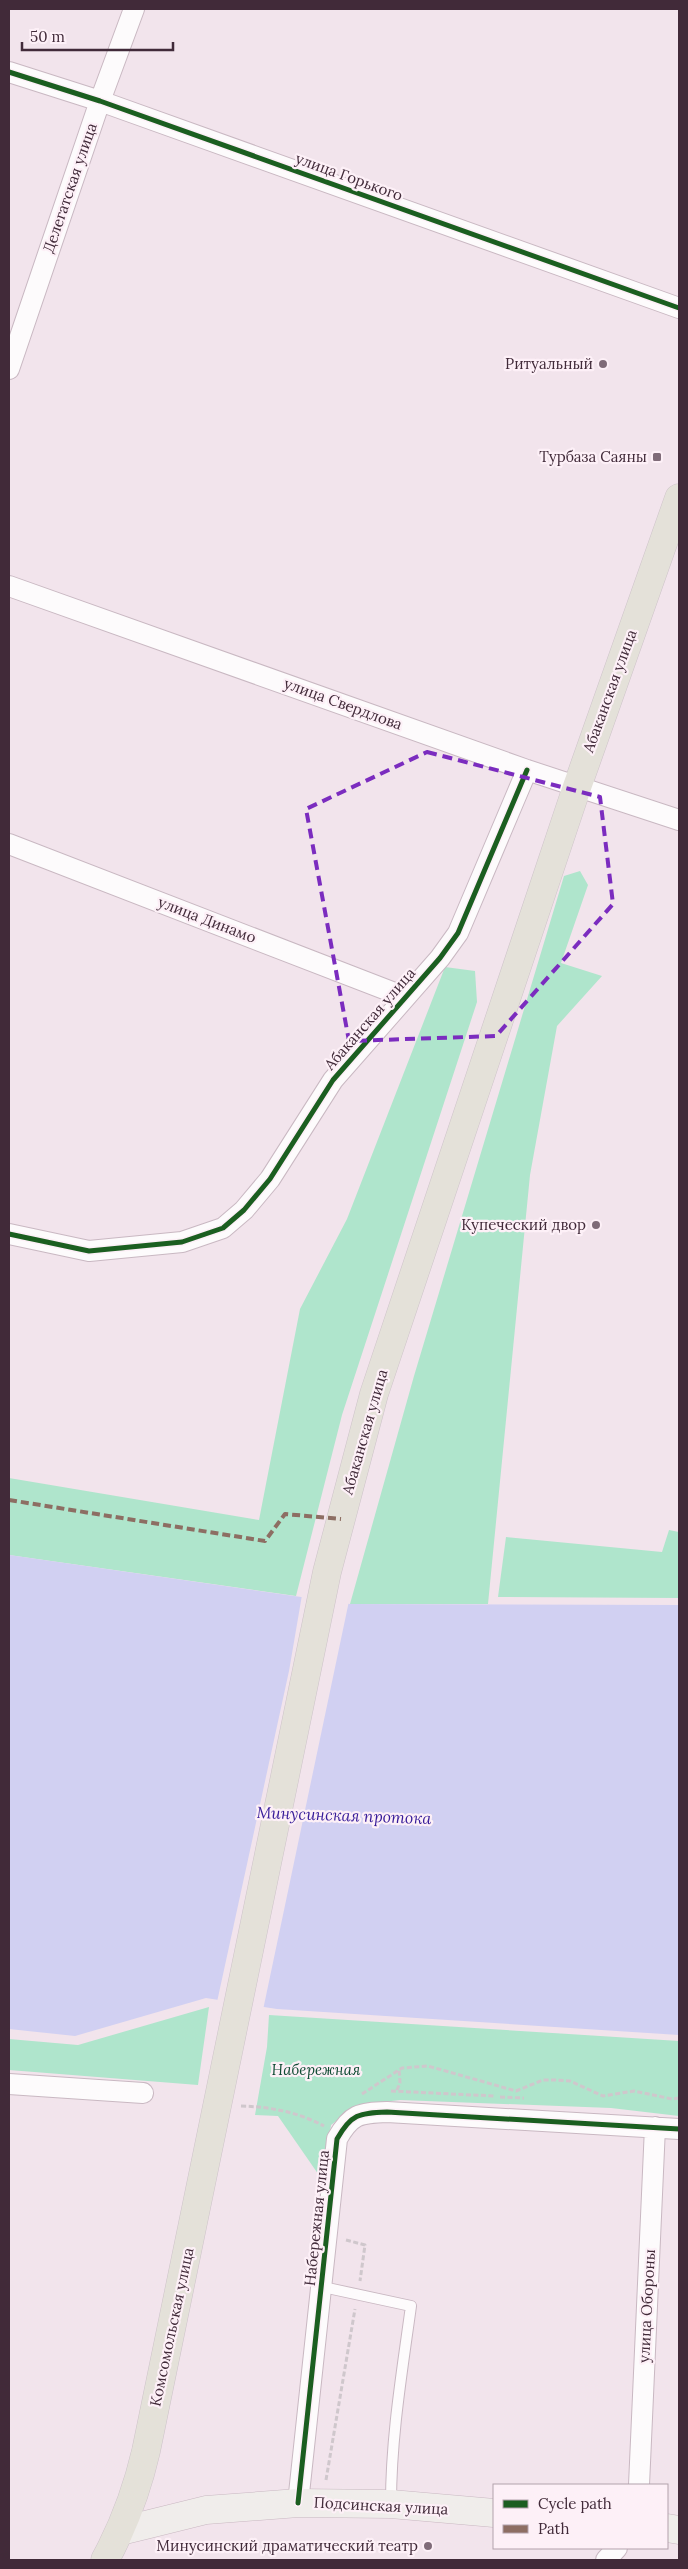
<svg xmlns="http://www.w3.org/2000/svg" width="688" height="2569" font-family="Lora,serif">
	<rect width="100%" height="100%" fill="#f2e4ec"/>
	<!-- green -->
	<path fill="#afe5cc" d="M 580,871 L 588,885 L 561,963 L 602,976 L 557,1026 L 530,1175 L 488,1604 L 350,1604 L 414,1376 L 564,876 Z
		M 445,967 L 475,971 L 477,1002 L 342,1415 L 296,1596 L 9,1555 L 9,1478 L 259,1520 L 300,1309 L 347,1219 Z
		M 669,1530 L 679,1532 L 679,1598 L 498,1597 L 506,1537 L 662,1552 Z
		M 209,2007 L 198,2085 L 9,2070 L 9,2039 L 78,2045 Z
		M 269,2015 L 679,2041 L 679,2116 L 611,2108 L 400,2100 L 357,2105 L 331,2125 L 323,2181 L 278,2116 L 255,2115 L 267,2047 Z"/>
	<!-- water -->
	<path fill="#d1d0f2" d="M 9,1555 L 350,1604 L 679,1605 L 679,2035 L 277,2009 L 206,1998 L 75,2036 L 9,2029 Z"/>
	<!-- pier -->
	<path fill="#f2e4ec" d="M 302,1595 L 349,1601 L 263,2010 L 217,2002 L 289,1671 Z"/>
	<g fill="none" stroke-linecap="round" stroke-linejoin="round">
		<!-- lane casing -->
		<g stroke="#c9b8c2" stroke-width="12">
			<path id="lane" d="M 323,2287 L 411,2306 C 402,2372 391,2437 391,2503"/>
		</g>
		<!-- street casing -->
		<g stroke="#c9b8c2" stroke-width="22">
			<path id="street" d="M 9,72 L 100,101 L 679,308
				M 9,369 L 100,101 L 134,9
				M 9,586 L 527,770 L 679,820
				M 9,844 L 405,997
				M 9,1234 L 89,1251 L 182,1242 L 223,1228 L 244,1210 L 270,1179 L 333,1080 L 440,958 L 458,933 L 527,770
				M 9,2084 L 143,2093
				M 639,2485 L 655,2127
				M 298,2503 L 337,2139 C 351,2114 359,2113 387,2112 L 679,2129
				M 606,2560 L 617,2548"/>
		</g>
		<!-- secondary casing -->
		<g stroke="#c9b8c2" stroke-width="29">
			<path id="secondary" d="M 667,2528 L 679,2530
				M 121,2531 L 206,2510 L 298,2503 L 391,2504 L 494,2513"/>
		</g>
		<!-- primary casing -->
		<g stroke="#cdc3c9" stroke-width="29">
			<path id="primary" d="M 105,2560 C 124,2525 137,2490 146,2451 L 327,1572 L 374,1394 L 577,787 L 679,498"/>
		</g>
		<!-- path -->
		<path stroke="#cfc7cc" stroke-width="3" stroke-dasharray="5 2.5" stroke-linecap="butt" d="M 397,2090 L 400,2083 L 399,2069
			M 391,2091 L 494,2096
			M 362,2094 L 402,2068 L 428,2066 L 516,2091 L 543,2080 L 555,2080 L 570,2081 L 603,2096 L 634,2091 L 672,2099 L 679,2098
			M 500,2097 L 524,2098
			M 241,2106 C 272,2107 297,2112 324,2126
			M 346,2240 L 365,2245 L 360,2281
			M 326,2480 L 355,2309"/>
		<!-- lane -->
		<use href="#lane" stroke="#fdfbfc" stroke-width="10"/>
		<!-- street -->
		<use href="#street" stroke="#fdfbfc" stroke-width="20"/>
		<!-- secondary -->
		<use href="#secondary" stroke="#f0edeb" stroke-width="28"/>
		<!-- primary -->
		<use href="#primary" stroke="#e4e1d9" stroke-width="28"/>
		<!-- quiet -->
		<path stroke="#8d6e63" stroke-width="4" stroke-dasharray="8 4" stroke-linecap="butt" d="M 9,1500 L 265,1541 L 285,1514 L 341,1519"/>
		<!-- cycleway casing -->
		<g stroke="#fdf0f7" stroke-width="8">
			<path id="cycleway" d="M 9,72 L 100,101 L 679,308
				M 9,1234 L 89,1251 L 182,1242 L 223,1228 L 244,1210 L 270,1179 L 333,1080 L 440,958 L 458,933 L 527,770
				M 298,2503 L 337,2139 C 351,2114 359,2113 387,2112 L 679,2129"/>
		</g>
		<!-- cycleway -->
		<use href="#cycleway" stroke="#1b5e20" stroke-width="5"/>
	</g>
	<!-- marked area -->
	<path fill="none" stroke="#7b2cbf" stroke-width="4" stroke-dasharray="10 6" stroke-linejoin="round" d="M 427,752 L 600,797 L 613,904 L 496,1036 L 349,1041 L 306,809 Z"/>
	<!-- markers -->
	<g fill="#7f6b78" stroke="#fdf0f7" stroke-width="2">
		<circle cx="603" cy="364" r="5"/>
		<rect x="652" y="452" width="10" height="10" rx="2.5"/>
		<circle cx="596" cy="1225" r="5"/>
		<circle cx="428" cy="2546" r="5"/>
	</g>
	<g text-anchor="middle" stroke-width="4.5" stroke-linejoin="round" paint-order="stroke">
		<!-- street labels -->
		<g font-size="15" fill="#412a39" stroke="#fdf0f7">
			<text transform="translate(349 177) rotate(20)" y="5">улица Горького</text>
			<text transform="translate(70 188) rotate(-71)" y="5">Делегатская улица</text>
			<text transform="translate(610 691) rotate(-70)" y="5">Абаканская улица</text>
			<text transform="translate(343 704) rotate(20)" y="5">улица Свердлова</text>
			<text transform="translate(207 920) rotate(21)" y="5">улица Динамо</text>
			<text transform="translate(370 1019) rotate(-49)" y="5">Абаканская улица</text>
			<text transform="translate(365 1432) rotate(-74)" y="5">Абаканская улица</text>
			<text transform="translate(317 2218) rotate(-84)" y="5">Набережная улица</text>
			<text transform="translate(647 2306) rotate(-87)" y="5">улица Обороны</text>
			<text transform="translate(172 2327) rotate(-78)" y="5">Комсомольская улица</text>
			<text transform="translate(381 2506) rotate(3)" y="5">Подсинская улица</text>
		</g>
		<!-- poi labels -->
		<g font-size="15" fill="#412a39" stroke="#fdf0f7" text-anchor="end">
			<text x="593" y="369">Ритуальный</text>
			<text x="647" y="462">Турбаза Саяны</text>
			<text x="586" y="1230">Купеческий двор</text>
			<text x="418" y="2551">Минусинский драматический театр</text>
		</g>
		<!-- park labels -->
		<g font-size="15" font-style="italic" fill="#0f4c33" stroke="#fdf0f7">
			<text x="316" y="2075">Набережная</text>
		</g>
		<!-- water labels -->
		<g font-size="16" font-style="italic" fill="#361b99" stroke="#fdf0f7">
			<text transform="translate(344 1815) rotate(2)" y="6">Минусинская протока</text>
		</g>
	</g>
	<!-- border -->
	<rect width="688" height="2569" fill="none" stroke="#412a39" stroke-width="20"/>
	<!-- legend -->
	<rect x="493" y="2484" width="175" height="65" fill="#fdf0f7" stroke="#b2a1ab"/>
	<rect x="503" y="2500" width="25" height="8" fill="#1b5e20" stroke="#b2a1ab"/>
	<text x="538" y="2509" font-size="15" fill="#412a39">Cycle path</text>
	<rect x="503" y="2525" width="25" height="8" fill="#8d6e63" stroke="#b2a1ab"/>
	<text x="538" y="2534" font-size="15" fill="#412a39">Path</text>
	<!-- scale -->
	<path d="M22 42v8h151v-8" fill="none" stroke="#412a39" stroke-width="2.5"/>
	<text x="30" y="42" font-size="15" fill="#412a39" stroke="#fdf0f7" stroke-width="4" paint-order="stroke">50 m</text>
</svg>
